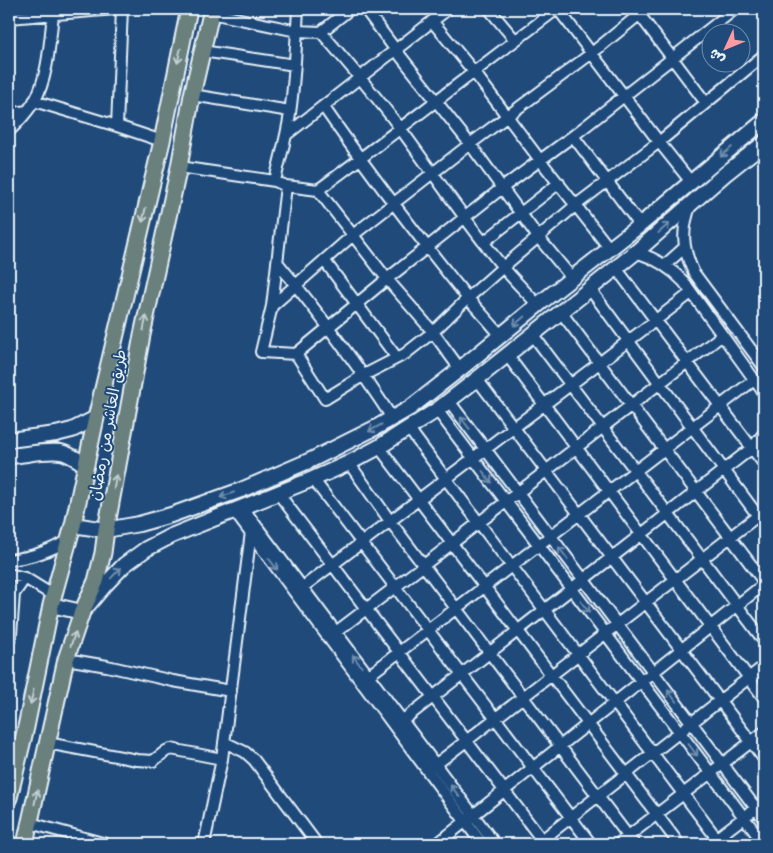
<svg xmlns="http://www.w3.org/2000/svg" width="773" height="853" font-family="'Comic Neue','Playpen Sans Arabic',sans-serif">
	<rect width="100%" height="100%" fill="#1f4a7a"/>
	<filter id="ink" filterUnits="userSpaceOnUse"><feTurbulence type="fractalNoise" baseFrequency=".02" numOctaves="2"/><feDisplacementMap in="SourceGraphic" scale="10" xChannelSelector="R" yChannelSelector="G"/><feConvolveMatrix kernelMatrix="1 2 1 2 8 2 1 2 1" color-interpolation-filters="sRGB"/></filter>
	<g filter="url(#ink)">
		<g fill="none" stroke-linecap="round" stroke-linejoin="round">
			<!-- street casing -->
			<g stroke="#e8f1f8" stroke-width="14">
				<path id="street" d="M 122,9 L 117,126 L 162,141
					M 365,9 L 395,49 L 470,144 L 538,237 L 572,278
					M 489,9 L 515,40
					M 558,9 L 659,142 L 691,182
					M 646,9 L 592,53 L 470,144 L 353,235 L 272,306 L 261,352 L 296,354 L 387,279 L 502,188 L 573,136 L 735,9
					M 636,10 L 706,103
					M 211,13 L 297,31 L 321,32 L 350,9
					M 9,18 L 116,9
					M 432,21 L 474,72 L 540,160 L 610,249
					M 321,32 C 348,63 375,95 400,128 C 434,174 466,222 502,266 C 513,279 526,292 538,305
					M 202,51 L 295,65
					M 192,95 L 290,111
					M 34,101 L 117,126
					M 323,106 C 368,171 416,234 466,296 C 477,309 490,322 501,336
					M 9,114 L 27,111
					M 9,131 C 18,123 27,112 34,102 C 48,79 50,40 53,14 L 52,9
					M 286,135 L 448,9
					M 573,136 L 640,225
					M 179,167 L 275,181 L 286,186 L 318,190 L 387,279 L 433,332 L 460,369
					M 275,181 C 280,158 287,136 290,113 C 295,79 296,43 298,9
					M 318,190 C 398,131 477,69 557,9
					M 691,204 C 681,230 682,248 694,273 L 764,367
					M 484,242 L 559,183
					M 636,252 C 655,258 670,267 684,282 L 764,393
					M 324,260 L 397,358
					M 277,262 C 318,312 357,364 392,418
					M 665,265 L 684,248
					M 616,268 L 764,464
					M 590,289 L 764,524
					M 272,306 L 286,186
					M 561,312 L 764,582
					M 533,335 L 764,641
					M 296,354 L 325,399 L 364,375 L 405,354 L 433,332 L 468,298 L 503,267 L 576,205 L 659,142 L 764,55
					M 507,355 L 764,698
					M 477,379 L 764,759
					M 449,401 L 764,819
					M 437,410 L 764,844
					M 409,429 L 446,479 L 721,844
					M 379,447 L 679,844
					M 349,463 L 390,521 L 634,844
					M 313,479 L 591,844
					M 278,493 L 545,844
					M 242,507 L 495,844
					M 234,511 L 482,844
					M 9,560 C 33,557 46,552 68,541
					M 9,574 L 25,578 L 54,596
					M 295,593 L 656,320 L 691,293
					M 328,638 L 424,565 L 721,336
					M 9,641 L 11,635 L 14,594 L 25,578
					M 66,659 L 107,666 L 173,681 L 231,691
					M 368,676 L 754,380
					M 402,721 L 752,448 L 764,433
					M 224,742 L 245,752 L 254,760 L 317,844
					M 47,743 L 137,760 L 153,761 L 166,751 L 171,749 L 222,759
					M 435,765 L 764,511
					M 30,823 L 106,844
					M 538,843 L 764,666
					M 204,844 L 222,759 L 251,532
					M 437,844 L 764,584
					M 618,844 L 764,732
					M 709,844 L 764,802"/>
			</g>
			<!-- secondary casing -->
			<g stroke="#e8f1f8" stroke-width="18">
				<path id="secondary" d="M 9,440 L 56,434 L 72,430 L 96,418
					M 9,456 C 25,455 44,450 61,452 C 70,454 78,460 86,465
					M 73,525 L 106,530 L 139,524 L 171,515 L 241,490 L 311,460 L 375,428 L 410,408 L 460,369 L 544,300 L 640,225 L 764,121
					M 51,605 L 82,612 L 104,586 L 124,565 L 146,549 L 171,536 L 313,479 L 349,463 L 379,447 L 437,410 L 477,379 L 636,252 L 725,174 L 764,143"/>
			</g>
			<!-- primary casing -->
			<g stroke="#e8f1f8" stroke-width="19">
				<path id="primary" d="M 9,798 L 26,727 L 51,605 L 73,525 L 96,418 L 162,141 L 189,9
					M 25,844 L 66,659 L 82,612 L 96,581 L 103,553 L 106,530 L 142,335 L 179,167 L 192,95 L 212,9"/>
			</g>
			<!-- street -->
			<use href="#street" stroke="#1f4a7a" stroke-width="10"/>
			<!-- secondary -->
			<use href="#secondary" stroke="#1f4a7a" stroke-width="14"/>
			<!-- primary -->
			<use href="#primary" stroke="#6a807d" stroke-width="15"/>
		</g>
		<!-- one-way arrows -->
		<defs><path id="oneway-shaft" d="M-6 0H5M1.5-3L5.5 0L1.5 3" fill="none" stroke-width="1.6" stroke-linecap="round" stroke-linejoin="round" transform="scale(1.25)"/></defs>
		<g stroke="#c2cfd3">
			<use href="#oneway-shaft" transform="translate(179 56) rotate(102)"/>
			<use href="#oneway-shaft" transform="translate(144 215) rotate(103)"/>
			<use href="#oneway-shaft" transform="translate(145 323) rotate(-78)"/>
			<use href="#oneway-shaft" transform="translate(115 482) rotate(-80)"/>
			<use href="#oneway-shaft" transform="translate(73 639) rotate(-71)"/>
			<use href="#oneway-shaft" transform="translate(32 697) rotate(102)"/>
			<use href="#oneway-shaft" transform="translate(36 797) rotate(-78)"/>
		</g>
		<g stroke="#6f8dac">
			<use href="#oneway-shaft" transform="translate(726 152) rotate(140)"/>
			<use href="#oneway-shaft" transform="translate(664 228) rotate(-41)"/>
			<use href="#oneway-shaft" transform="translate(519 321) rotate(140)"/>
			<use href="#oneway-shaft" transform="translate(465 423) rotate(-127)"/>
			<use href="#oneway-shaft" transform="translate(375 428) rotate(151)"/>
			<use href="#oneway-shaft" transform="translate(487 477) rotate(53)"/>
			<use href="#oneway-shaft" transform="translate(227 495) rotate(160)"/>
			<use href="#oneway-shaft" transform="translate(563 553) rotate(-127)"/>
			<use href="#oneway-shaft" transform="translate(273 564) rotate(53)"/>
			<use href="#oneway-shaft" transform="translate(116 573) rotate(-46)"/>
			<use href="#oneway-shaft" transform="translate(585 607) rotate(53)"/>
			<use href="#oneway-shaft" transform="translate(357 661) rotate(-127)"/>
			<use href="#oneway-shaft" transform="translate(672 696) rotate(-127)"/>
			<use href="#oneway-shaft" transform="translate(693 750) rotate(53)"/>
			<use href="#oneway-shaft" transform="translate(455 791) rotate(-127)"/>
		</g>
	</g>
	<g text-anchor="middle" stroke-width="4" stroke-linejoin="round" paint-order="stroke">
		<!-- street labels -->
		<g font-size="16" fill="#e8f1f8" stroke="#1f4a7a">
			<text transform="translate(107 425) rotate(-80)" y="6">طريق العاشر من رمضان</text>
		</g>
	</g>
	<!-- margin -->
	<rect width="773" height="853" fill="none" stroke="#1f4a7a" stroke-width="30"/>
	<rect x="15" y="15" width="743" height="823" fill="none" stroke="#e8f1f8" stroke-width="2" filter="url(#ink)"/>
	<!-- north arrow -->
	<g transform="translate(726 48) rotate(226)"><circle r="24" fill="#1f4a7a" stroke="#6f8dac"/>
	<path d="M0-4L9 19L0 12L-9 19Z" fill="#ff9aa2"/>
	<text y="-8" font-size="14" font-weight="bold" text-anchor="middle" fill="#e8f1f8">ش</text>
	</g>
</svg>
